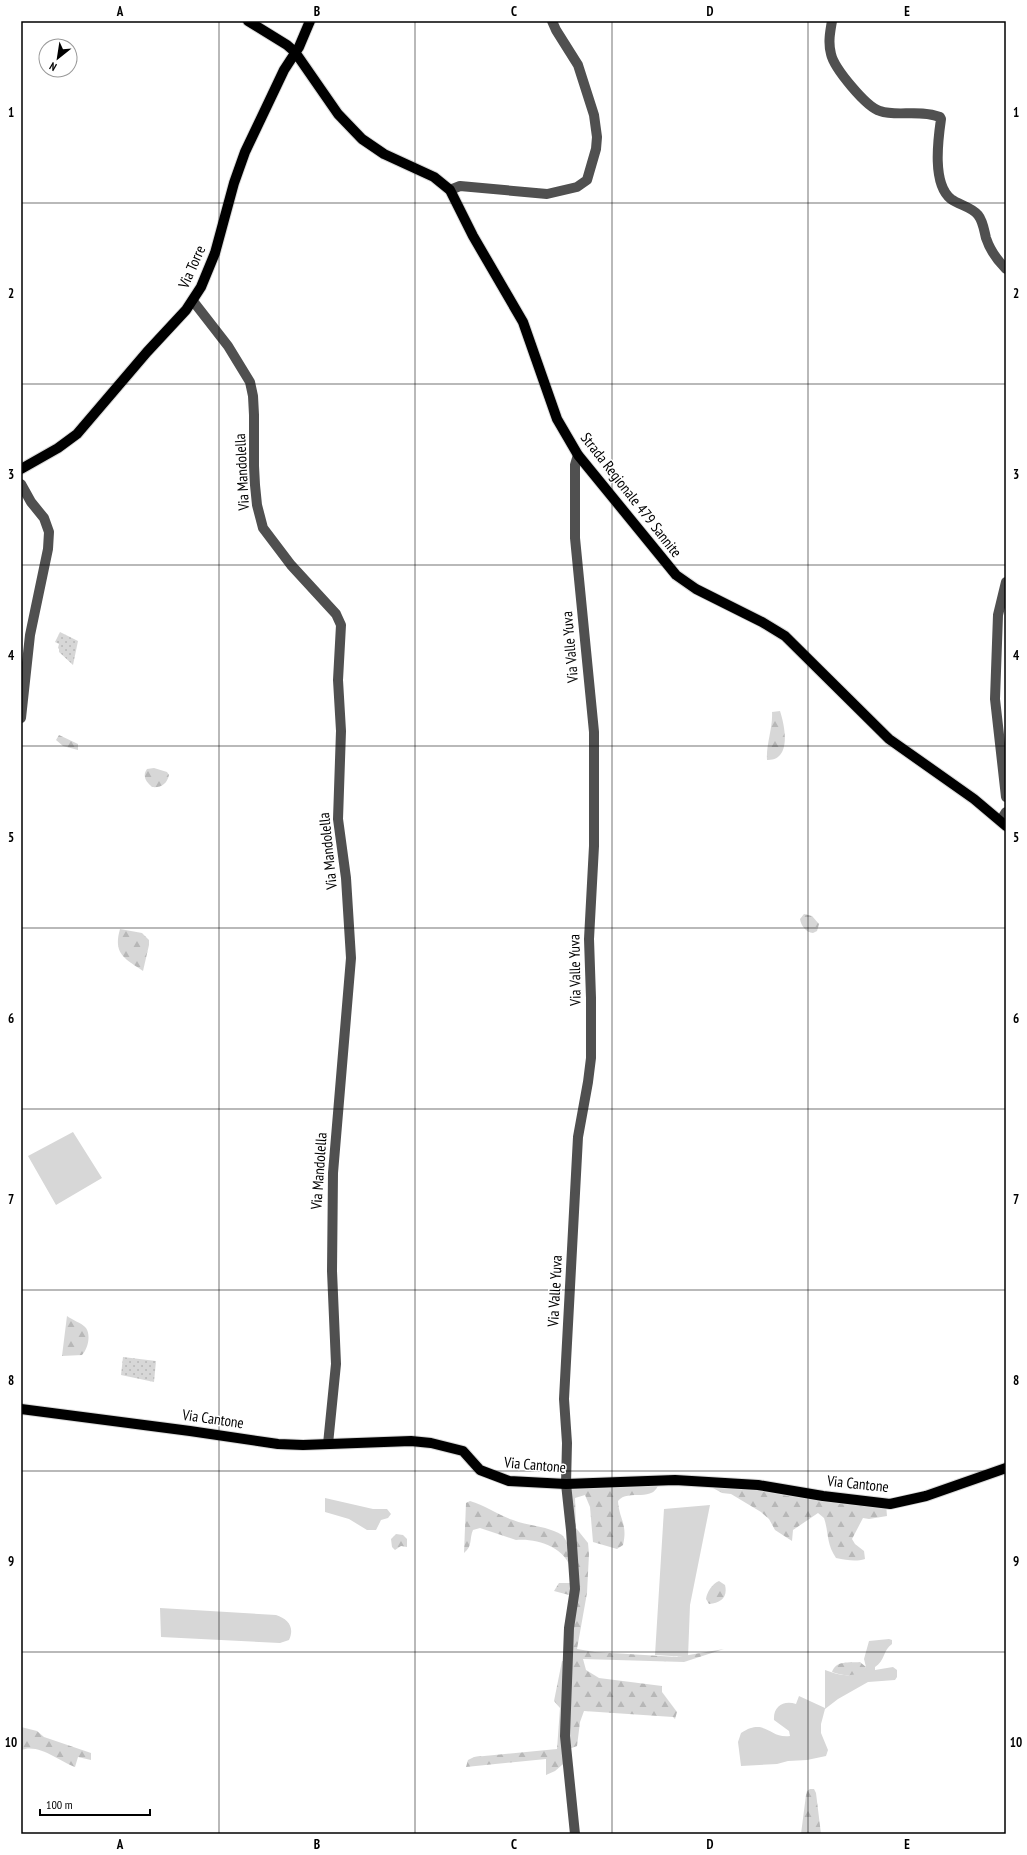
<svg xmlns="http://www.w3.org/2000/svg" width="1027" height="1855" font-family="'PT Sans Narrow',sans-serif">
	<defs>
		<pattern id="forest-firs" width="22" height="20" patternUnits="userSpaceOnUse"><rect width="22" height="20" fill="#d7d7d7"/><path d="M5 1l3.5 6h-7zM16 11l3.5 6h-7z" fill="#b7b7b7"/></pattern>
		<pattern id="garden-dots" width="8" height="8" patternUnits="userSpaceOnUse"><rect width="8" height="8" fill="#d7d7d7"/><path d="M2 2h.1M6 6h.1" fill="none" stroke="#b7b7b7" stroke-width="1.8" stroke-linecap="round"/></pattern>
	</defs>
	<rect width="100%" height="100%" fill="#fff"/>
	<!-- green -->
	<path fill="#d7d7d7" d="M 73,1132 L 102,1178 L 56,1205 L 28,1156 Z
		M 325,1498 L 373,1509 L 387,1509 L 391,1514 L 388,1518 L 381,1520 L 376,1530 L 367,1530 L 349,1519 L 325,1512 Z
		M 710,1505 L 690,1605 L 688,1657 L 655,1655 L 664,1509 Z
		M 160,1608 L 276,1615 C 288,1619 295,1627 289,1640 L 280,1643 L 161,1637 Z
		M 889,1639 L 892,1640 L 892,1644 C 883,1650 885,1661 875,1667 L 875,1670 L 893,1667 L 897,1670 L 897,1677 L 895,1680 L 868,1682 L 838,1699 L 825,1709 L 821,1724 L 821,1733 L 828,1750 L 826,1756 L 807,1760 L 788,1761 L 777,1764 L 741,1766 L 738,1742 L 741,1733 C 766,1717 769,1739 790,1736 L 789,1731 L 774,1720 C 773,1706 784,1700 796,1704 L 799,1696 L 825,1708 L 825,1670 C 841,1676 852,1679 866,1667 L 864,1659 L 869,1641 Z"/>
	<!-- forest -->
	<path fill="url(#forest-firs)" d="M 780,711 C 785,726 792,761 767,760 C 766,744 773,728 772,712 Z
		M 59,735 L 78,744 L 78,750 L 63,746 L 56,740 Z
		M 154,768 L 167,772 L 169,775 C 167,784 161,788 152,787 C 146,782 142,776 147,769 Z
		M 804,914 L 812,916 L 819,924 L 817,931 L 813,933 C 806,932 801,926 800,919 Z
		M 120,929 L 142,933 L 149,940 L 149,945 L 143,971 C 124,958 113,954 120,929 Z
		M 67,1316 C 72,1320 82,1323 86,1328 C 91,1335 88,1349 82,1355 L 62,1356 Z
		M 659,1482 C 655,1504 628,1488 618,1501 C 619,1519 628,1524 623,1545 L 617,1549 L 593,1542 L 590,1507 L 585,1495 L 575,1498 L 576,1528 L 588,1543 L 589,1554 L 587,1593 L 577,1649 L 595,1652 L 677,1657 L 724,1649 L 684,1662 L 583,1659 L 586,1670 L 599,1678 L 662,1686 L 662,1692 L 677,1712 L 675,1719 L 673,1717 L 584,1711 L 580,1722 L 577,1746 L 569,1749 L 569,1759 L 555,1771 L 546,1775 L 546,1759 L 466,1767 L 468,1760 L 474,1757 L 557,1749 L 560,1708 L 554,1701 L 562,1661 L 571,1661 L 569,1595 L 554,1591 L 559,1583 L 571,1583 C 571,1579 572,1574 571,1570 C 566,1547 536,1538 516,1540 L 480,1528 L 473,1530 C 469,1539 473,1546 464,1553 L 466,1503 L 470,1501 C 485,1505 498,1515 513,1520 C 528,1526 548,1526 562,1535 C 564,1537 566,1540 567,1543 L 569,1487 Z
		M 709,1485 L 886,1504 L 887,1516 L 869,1519 L 863,1518 L 852,1539 L 855,1544 L 864,1551 L 865,1559 C 855,1562 847,1560 836,1558 C 826,1543 829,1533 824,1518 L 818,1513 L 793,1530 L 792,1541 L 775,1530 L 769,1519 L 761,1512 L 731,1494 L 722,1493 L 713,1488 Z
		M 396,1534 L 403,1535 L 407,1539 L 407,1547 L 401,1546 L 395,1550 L 392,1547 L 391,1539 Z
		M 719,1581 L 725,1585 C 728,1597 721,1603 709,1604 L 706,1599 C 707,1592 712,1584 719,1581 Z
		M 860,1662 L 866,1667 C 858,1678 843,1676 832,1672 C 836,1660 849,1663 860,1662 Z
		M 21,1727 L 37,1731 L 44,1737 L 91,1753 L 91,1760 L 78,1757 L 75,1767 C 59,1761 39,1743 21,1750 Z
		M 810,1789 L 814,1789 L 816,1793 L 821,1834 L 801,1834 L 806,1795 L 807,1791 Z"/>
	<!-- garden -->
	<path fill="url(#garden-dots)" d="M 60,632 L 78,641 L 73,665 L 59,652 L 59,649 L 58,648 L 59,644 L 55,642 Z
		M 123,1357 L 156,1361 L 154,1382 L 121,1375 Z"/>
	<g fill="none" stroke-linecap="round" stroke-linejoin="round">
		<!-- major casing -->
		<g stroke="#dbdbdb" stroke-width="12">
			<path id="major" d="M 248,21 L 287,45 L 295,52 L 338,114 L 362,139 L 384,154 L 434,177 L 450,190 L 473,236 L 523,322 L 557,419 L 578,455 L 676,575 L 696,589 L 762,622 L 785,636 L 889,739 L 974,799 L 1006,826
				M 21,469 L 58,448 L 77,434 L 147,352 L 186,310 L 201,287 L 215,253 L 234,183 L 245,152 L 284,70 L 299,47 L 310,21
				M 21,1409 L 190,1431 L 278,1444 L 303,1445 L 411,1441 L 431,1443 L 463,1451 L 480,1470 L 509,1481 L 566,1484 L 675,1480 L 758,1485 L 823,1496 L 890,1504 L 926,1496 L 1006,1468"/>
		</g>
		<!-- minor -->
		<path stroke="#505050" stroke-width="10" d="M 832,21 C 830,32 828,43 831,54 C 834,68 866,107 880,111 C 897,117 918,109 940,117 L 941,119 C 938,140 932,184 951,199 C 959,205 972,207 978,215 C 983,221 984,230 986,238 C 990,250 997,260 1006,269
			M 450,190 L 460,186 L 547,194 L 577,187 L 587,180 L 596,149 L 597,137 L 594,115 L 578,65 L 556,30 L 552,21
			M 193,301 L 228,346 L 250,382 L 253,396 L 254,415 L 254,466 L 255,485 L 257,505 L 263,528 L 291,565 L 336,614 L 341,625 L 338,680 L 341,731 L 338,819 L 346,878 L 351,958 L 333,1173 L 332,1271 L 336,1364 L 328,1444
			M 21,484 L 31,502 L 44,518 L 49,532 L 48,549 L 30,635 L 21,718
			M 1006,582 L 998,615 L 995,699 L 1006,797
			M 1001,820 L 1006,812
			M 575,1834 L 565,1736 L 569,1628 L 575,1589 L 571,1530 L 566,1484 L 567,1443 L 564,1399 L 578,1137 L 588,1082 L 591,1058 L 591,998 L 589,939 L 594,846 L 594,732 L 575,538 L 575,465 L 578,455"/>
		<!-- major -->
		<use href="#major" stroke="#000" stroke-width="10"/>
	</g>
	<!-- grid -->
	<path fill="none" stroke="#000" stroke-width="1" stroke-opacity="0.55" d="M 219,21 L 219,1834M 415,21 L 415,1834M 612,21 L 612,1834M 808,21 L 808,1834M 21,203 L 1006,203M 21,384 L 1006,384M 21,565 L 1006,565M 21,746 L 1006,746M 21,928 L 1006,928M 21,1109 L 1006,1109M 21,1290 L 1006,1290M 21,1471 L 1006,1471M 21,1652 L 1006,1652"/>
	<g text-anchor="middle" stroke-width="3" stroke-linejoin="round" paint-order="stroke">
		<!-- street labels -->
		<g font-size="15" fill="#000" stroke="#fff">
			<text transform="translate(192 267) rotate(-66)" y="5">Via Torre</text>
			<text transform="translate(242 472) rotate(-93)" y="5">Via Mandolella</text>
			<text transform="translate(631 495) rotate(52)" y="5">Strada Regionale 479 Sannite</text>
			<text transform="translate(570 647) rotate(-95)" y="5">Via Valle Yuva</text>
			<text transform="translate(328 851) rotate(-96)" y="5">Via Mandolella</text>
			<text transform="translate(575 970) rotate(-91)" y="5">Via Valle Yuva</text>
			<text transform="translate(319 1171) rotate(-86)" y="5">Via Mandolella</text>
			<text transform="translate(555 1291) rotate(-87)" y="5">Via Valle Yuva</text>
			<text transform="translate(213 1419) rotate(8)" y="5">Via Cantone</text>
			<text transform="translate(535 1465) rotate(5)" y="5">Via Cantone</text>
			<text transform="translate(858 1484) rotate(6)" y="5">Via Cantone</text>
		</g>
	</g>
	<!-- border -->
	<rect width="1027" height="1855" fill="none" stroke="#ffffff" stroke-width="44"/>
	<!-- north arrow -->
	<g transform="translate(58 58) rotate(210)"><circle r="19" fill="#ffffff" stroke="#999999"/>
	<path d="M0-3L7 15L0 10L-7 15Z" fill="#000000"/>
	<text y="-6" font-size="11" font-weight="bold" text-anchor="middle" fill="#000000">N</text>
	</g>
	<!-- scale -->
	<path d="M40 1809v6h110v-6" fill="none" stroke="#000000" stroke-width="2"/>
	<text x="46" y="1809" font-size="12" fill="#000000" stroke="#ffffff" stroke-width="3" paint-order="stroke">100 m</text>
	<rect x="22" y="22" width="983" height="1811" fill="none" stroke="#000" stroke-width="1.5"/>
	<g font-size="13" text-anchor="middle" font-weight="bold" fill="#000">
		<text x="120" y="16">A</text>
		<text x="317" y="16">B</text>
		<text x="514" y="16">C</text>
		<text x="710" y="16">D</text>
		<text x="907" y="16">E</text>
		<text x="11" y="117">1</text>
		<text x="1016" y="117">1</text>
		<text x="11" y="298">2</text>
		<text x="1016" y="298">2</text>
		<text x="11" y="479">3</text>
		<text x="1016" y="479">3</text>
		<text x="11" y="660">4</text>
		<text x="1016" y="660">4</text>
		<text x="11" y="842">5</text>
		<text x="1016" y="842">5</text>
		<text x="11" y="1023">6</text>
		<text x="1016" y="1023">6</text>
		<text x="11" y="1204">7</text>
		<text x="1016" y="1204">7</text>
		<text x="11" y="1385">8</text>
		<text x="1016" y="1385">8</text>
		<text x="11" y="1566">9</text>
		<text x="1016" y="1566">9</text>
		<text x="11" y="1747">10</text>
		<text x="1016" y="1747">10</text>
		<text x="120" y="1849">A</text>
		<text x="317" y="1849">B</text>
		<text x="514" y="1849">C</text>
		<text x="710" y="1849">D</text>
		<text x="907" y="1849">E</text>
	</g>
</svg>
